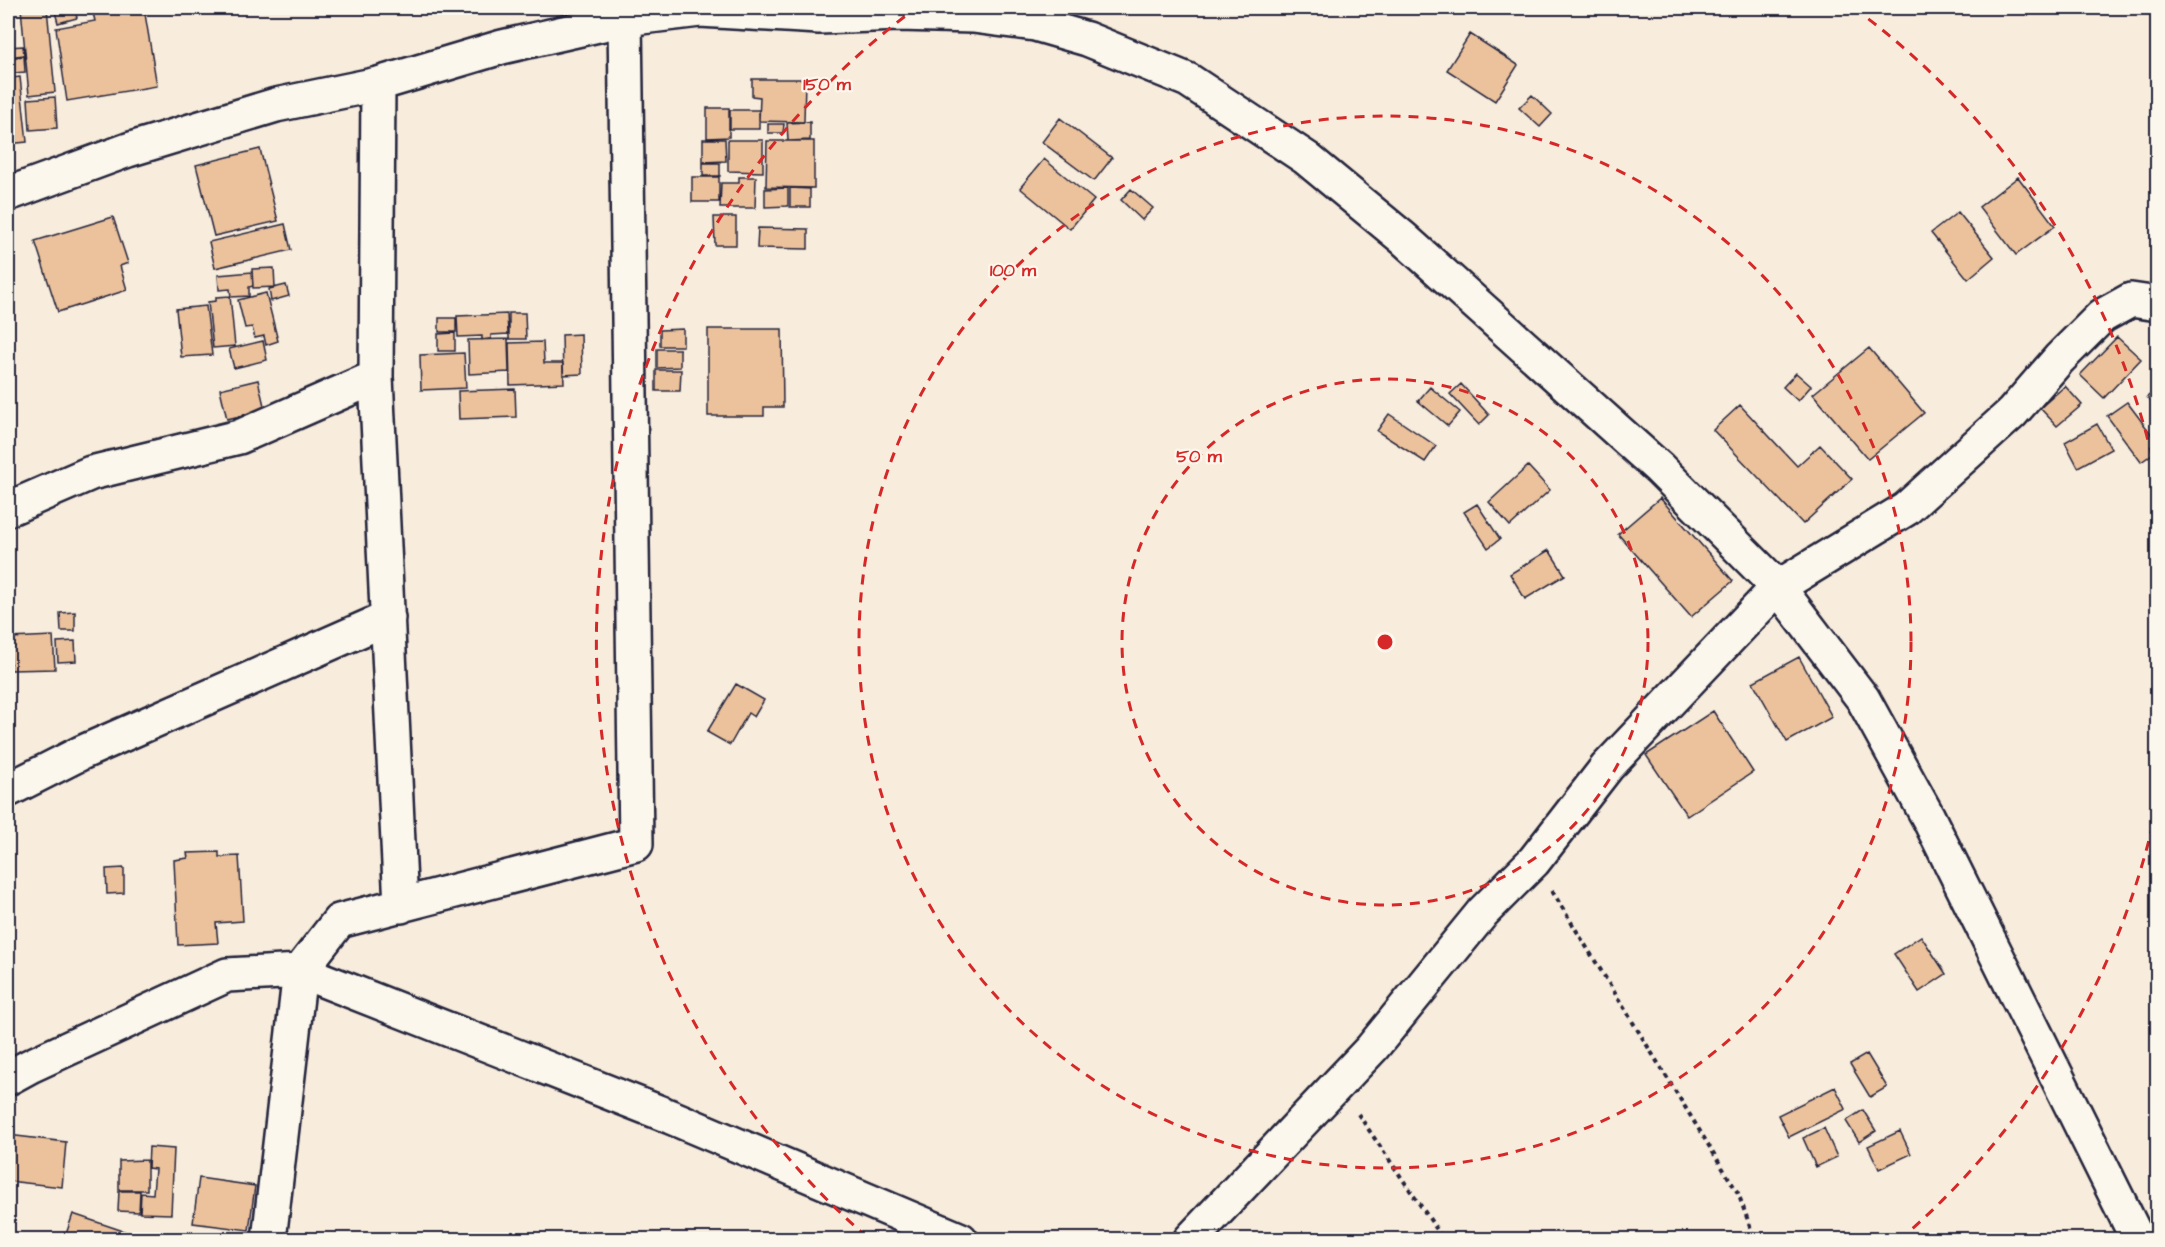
<svg xmlns="http://www.w3.org/2000/svg" width="2165" height="1247" font-family="'Architects Daughter',sans-serif">
	<rect width="100%" height="100%" fill="#f8ecdc"/>
	<filter id="ink" filterUnits="userSpaceOnUse"><feTurbulence type="fractalNoise" baseFrequency=".0167" numOctaves="2"/><feDisplacementMap in="SourceGraphic" scale="12" xChannelSelector="R" yChannelSelector="G"/><feConvolveMatrix kernelMatrix="1 2 1 2 8 2 1 2 1" color-interpolation-filters="sRGB"/></filter>
	<g filter="url(#ink)">
		<!-- building -->
		<path fill="#ecc29c" stroke="#22223b" stroke-width="1.5" d="M 21,8 L 47,8 L 55,92 L 29,95 Z
			M 54,8 L 83,8 L 75,9 L 77,18 L 58,23 Z
			M 126,8 L 144,8 L 157,86 L 67,101 L 56,28 L 95,21 L 93,13 Z
			M 1470,34 L 1518,65 L 1495,101 L 1447,70 Z
			M 23,46 L 24,55 L 8,57 L 8,47 Z
			M 24,56 L 25,72 L 14,73 L 13,63 L 8,64 L 8,58 Z
			M 11,66 L 12,78 L 20,77 L 27,142 L 8,144 L 8,67 Z
			M 752,79 L 805,79 L 804,122 L 759,121 L 760,97 L 752,96 Z
			M 1532,95 L 1552,114 L 1540,127 L 1519,108 Z
			M 55,97 L 57,128 L 30,130 L 28,99 Z
			M 707,108 L 729,108 L 729,137 L 707,138 Z
			M 730,110 L 759,110 L 759,129 L 730,129 Z
			M 1060,118 L 1112,158 L 1094,181 L 1042,142 Z
			M 810,122 L 810,140 L 788,141 L 787,123 Z
			M 768,124 L 784,124 L 783,133 L 768,133 Z
			M 703,139 L 725,139 L 726,161 L 703,162 Z
			M 728,140 L 763,140 L 763,172 L 728,171 Z
			M 767,141 L 814,141 L 814,188 L 766,187 Z
			M 260,149 L 278,221 L 214,236 L 196,165 Z
			M 1044,159 L 1094,200 L 1070,229 L 1020,188 Z
			M 703,163 L 720,163 L 720,176 L 703,176 Z
			M 692,177 L 719,177 L 719,202 L 692,202 Z
			M 739,177 L 756,177 L 755,208 L 720,208 L 721,183 L 739,183 Z
			M 2018,177 L 2055,226 L 2016,255 L 1979,207 Z
			M 788,188 L 788,206 L 765,207 L 765,189 Z
			M 790,188 L 810,189 L 810,207 L 790,207 Z
			M 1131,189 L 1153,208 L 1142,220 L 1121,200 Z
			M 1958,212 L 1994,257 L 1968,279 L 1931,233 Z
			M 113,217 L 128,263 L 120,266 L 127,290 L 58,312 L 35,241 Z
			M 714,217 L 736,217 L 736,245 L 715,245 Z
			M 285,224 L 291,250 L 215,268 L 209,242 Z
			M 758,228 L 808,229 L 808,249 L 757,248 Z
			M 274,268 L 275,287 L 253,288 L 252,269 Z
			M 252,272 L 253,286 L 249,287 L 249,296 L 231,297 L 230,289 L 219,290 L 218,275 Z
			M 286,285 L 289,296 L 271,301 L 269,289 Z
			M 266,293 L 278,341 L 266,345 L 264,336 L 255,338 L 252,327 L 245,328 L 238,300 Z
			M 230,296 L 235,346 L 213,348 L 208,302 L 216,301 L 216,297 Z
			M 206,306 L 212,355 L 181,357 L 176,309 Z
			M 509,313 L 525,313 L 526,339 L 509,339 Z
			M 507,314 L 508,334 L 491,335 L 491,339 L 482,340 L 482,336 L 458,337 L 457,316 Z
			M 439,318 L 456,318 L 456,332 L 439,332 Z
			M 683,329 L 683,346 L 660,346 L 660,330 Z
			M 708,329 L 782,329 L 783,407 L 764,407 L 764,416 L 708,416 Z
			M 455,333 L 455,351 L 438,351 L 438,334 Z
			M 581,334 L 582,374 L 563,375 L 562,335 Z
			M 2117,337 L 2141,359 L 2104,398 L 2080,375 Z
			M 508,339 L 509,372 L 469,374 L 468,340 Z
			M 263,341 L 267,360 L 234,368 L 229,349 Z
			M 543,342 L 544,363 L 563,363 L 564,383 L 510,385 L 509,343 Z
			M 1869,348 L 1924,413 L 1868,459 L 1813,394 Z
			M 657,349 L 680,349 L 680,367 L 657,368 Z
			M 464,353 L 466,388 L 421,390 L 420,355 Z
			M 656,370 L 681,370 L 680,391 L 656,391 Z
			M 1796,373 L 1811,386 L 1798,401 L 1783,387 Z
			M 258,380 L 265,410 L 227,419 L 220,389 Z
			M 1461,384 L 1489,415 L 1479,425 L 1450,394 Z
			M 2065,386 L 2082,405 L 2057,426 L 2040,408 Z
			M 1430,387 L 1460,412 L 1448,426 L 1418,401 Z
			M 515,389 L 516,417 L 459,419 L 458,391 Z
			M 2157,390 L 2158,391 L 2158,410 L 2147,397 Z
			M 2127,402 L 2158,443 L 2158,450 L 2141,462 L 2107,416 Z
			M 1740,405 L 1797,466 L 1820,445 L 1852,479 L 1803,524 L 1713,430 Z
			M 1389,414 L 1436,446 L 1425,462 L 1377,431 Z
			M 2097,424 L 2111,449 L 2078,467 L 2065,442 Z
			M 1528,466 L 1550,490 L 1510,526 L 1489,502 Z
			M 1660,498 L 1733,581 L 1691,617 L 1618,534 Z
			M 1477,504 L 1500,539 L 1488,548 L 1464,512 Z
			M 1549,550 L 1565,575 L 1525,599 L 1510,574 Z
			M 75,612 L 75,631 L 61,631 L 60,613 Z
			M 53,636 L 55,669 L 11,670 L 10,638 Z
			M 75,641 L 76,661 L 58,662 L 57,642 Z
			M 1799,657 L 1832,717 L 1787,742 L 1753,682 Z
			M 736,684 L 764,700 L 754,717 L 748,713 L 730,745 L 707,732 Z
			M 1713,711 L 1753,772 L 1687,816 L 1646,755 Z
			M 219,852 L 219,857 L 239,856 L 243,921 L 216,923 L 218,943 L 178,945 L 174,860 L 188,858 L 187,853 Z
			M 124,868 L 124,893 L 107,894 L 106,869 Z
			M 1921,936 L 1946,974 L 1919,992 L 1894,954 Z
			M 1867,1054 L 1887,1087 L 1870,1097 L 1850,1064 Z
			M 1835,1087 L 1846,1109 L 1789,1137 L 1778,1115 Z
			M 1863,1110 L 1876,1131 L 1859,1142 L 1846,1121 Z
			M 1824,1128 L 1837,1157 L 1816,1167 L 1803,1138 Z
			M 1900,1131 L 1911,1154 L 1879,1169 L 1868,1146 Z
			M 8,1135 L 66,1142 L 62,1187 L 8,1181 Z
			M 149,1147 L 174,1149 L 171,1214 L 140,1213 L 141,1193 L 153,1194 L 155,1169 L 148,1168 Z
			M 147,1160 L 147,1190 L 119,1190 L 119,1161 Z
			M 199,1178 L 255,1186 L 249,1230 L 193,1223 Z
			M 119,1191 L 140,1191 L 139,1212 L 118,1211 Z
			M 73,1214 L 150,1240 L 64,1240 Z"/>
		<g fill="none" stroke-linecap="round" stroke-linejoin="round">
			<!-- minor casing -->
			<g stroke="#22223b" stroke-width="38">
				<path id="minor" d="M 378,84 L 376,377 L 401,906
					M 8,194 L 128,150 L 276,105 L 378,84 L 502,47 L 625,19 L 700,10 L 819,17 L 899,14 L 973,16 L 1035,24 L 1087,39 L 1188,80 L 1306,158 L 1403,238 L 1659,468 L 1778,587 L 1863,699 L 1928,817 L 2138,1240
					M 8,509 L 91,473 L 239,437 L 376,377
					M 8,790 L 81,753 L 388,618
					M 8,1078 L 30,1066 L 227,975 L 300,971 L 671,1117 L 961,1240
					M 269,1240 L 300,971 L 339,921 L 636,844 L 625,19
					M 1190,1240 L 1372,1048 L 1483,912 L 1534,861 L 1607,767 L 1778,587 L 1906,509 L 2012,413 L 2059,359 L 2102,316 L 2131,300 L 2158,304"/>
			</g>
			<!-- path -->
			<path stroke="#22223b" stroke-width="4" stroke-dasharray="4.5 4.5" stroke-linecap="butt" d="M 1552,891 L 1738,1193 L 1755,1240
				M 1358,1114 L 1444,1240"/>
			<!-- minor -->
			<use href="#minor" stroke="#fbf7ec" stroke-width="33"/>
		</g>
	</g>
	<!-- distance rings -->
	<g fill="none" stroke="#d62828" stroke-width="3" stroke-dasharray="10 8">
		<circle cx="1385" cy="642" r="263"/>
		<circle cx="1385" cy="642" r="526"/>
		<path d="M2157 806A789 789 0 0 1 1903 1237M867 1237A789 789 0 0 1 916 8M1854 8A789 789 0 0 1 2157 478"/>
	</g>
	<circle cx="1385" cy="642" r="9" fill="#d62828" stroke="#fbf7ec" stroke-width="3"/>
	<g font-size="18" text-anchor="middle" font-weight="bold" fill="#d62828" stroke="#fbf7ec" stroke-width="4.5" stroke-linejoin="round" paint-order="stroke">
		<text x="827" y="90">150 m</text>
		<text x="1013" y="276">100 m</text>
		<text x="1199" y="462">50 m</text>
	</g>
	<!-- margin -->
	<rect width="2165" height="1247" fill="none" stroke="#fbf7ec" stroke-width="30"/>
	<rect x="15" y="15" width="2135" height="1217" fill="none" stroke="#22223b" stroke-width="2" filter="url(#ink)"/>
</svg>
